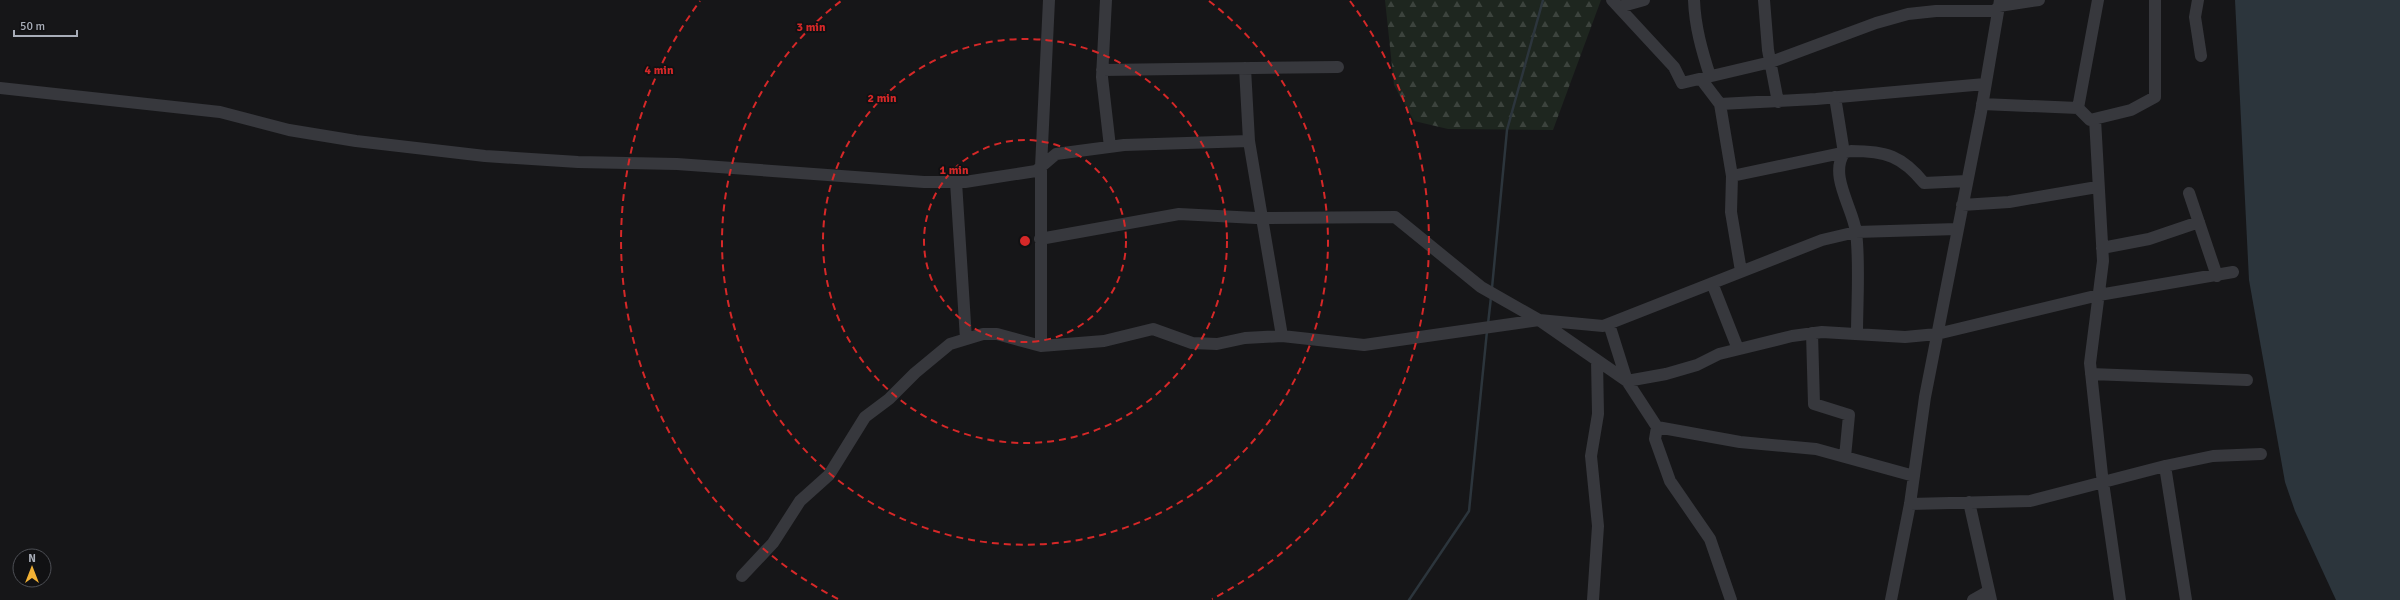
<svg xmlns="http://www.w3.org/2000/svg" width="2400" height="600" font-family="Signika,sans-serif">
	<defs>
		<pattern id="forest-firs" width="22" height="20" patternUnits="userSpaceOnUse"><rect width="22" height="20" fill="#1e261f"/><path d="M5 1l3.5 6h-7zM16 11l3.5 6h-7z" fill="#3c433d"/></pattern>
	</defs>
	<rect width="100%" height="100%" fill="#161618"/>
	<!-- forest -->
	<path fill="url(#forest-firs)" d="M 1385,0 L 1601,0 L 1553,130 L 1448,129 L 1414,121 L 1394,85 Z"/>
	<!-- water -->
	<path fill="#2c353c" d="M 2235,0 L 2400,0 L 2400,600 L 2336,600 L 2295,511 L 2285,482 L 2249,280 Z"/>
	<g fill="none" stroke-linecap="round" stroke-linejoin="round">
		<!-- stream -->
		<path stroke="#2c353c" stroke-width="2.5" d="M 1492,288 L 1507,130 L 1543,0
			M 1488,324 L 1491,297
			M 1409,600 L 1469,511 L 1487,331"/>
		<!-- minor -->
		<path stroke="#37383d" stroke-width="12" d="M 1106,0 L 1102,77 L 1110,147
			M 1612,0 L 1674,67 L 1682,83 L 1771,62 L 1876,23 L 1908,14 L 1936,11 L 1995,11 L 1999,6 L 2039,0
			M 1694,0 C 1695,27 1702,51 1710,76
			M 1764,0 L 1768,50 L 1778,102
			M 2198,0 L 2195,17 L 2201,56
			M 1619,7 L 1644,0
			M 1245,68 L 1249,141 L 1282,336
			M 1102,70 L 1338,67
			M 1701,79 L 1720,104 L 1732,176 L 1731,212 L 1741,271
			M 0,88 L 220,112 L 289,130 L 356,141 L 485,156 L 578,162 L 677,164 L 924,182 L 965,182 L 1036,171 L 1056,154 L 1124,145 L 1249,141
			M 1835,97 L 1844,153 C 1829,176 1853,208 1856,232 C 1860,263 1857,302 1857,334
			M 1720,104 L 1816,99 L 1985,84
			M 1982,104 L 2078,108 L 2090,120 L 2131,110 L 2155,97 L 2155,0
			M 2078,108 L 2098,0
			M 2095,119 L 2103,261 L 2090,363 L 2102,475 L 2120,600
			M 1732,176 L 1851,151 C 1886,151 1902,156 1924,183 L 1967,181
			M 956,182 L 966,339
			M 2189,193 L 2217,276
			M 1962,205 L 2009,202 L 2097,187
			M 1040,239 L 1179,214 L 1256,218 L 1395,217 L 1481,287 L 1539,320 L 1627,381 L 1666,374 L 1697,365 L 1719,354 L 1792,336 L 1822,332 L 1905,337 L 1937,334 L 2099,295 L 2233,272
			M 2102,248 L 2149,239 L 2199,222
			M 1712,283 L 1738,349
			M 1609,324 L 1627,381 L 1657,427 L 1740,442 L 1816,449 L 1914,476
			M 1812,333 L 1814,404 L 1849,415 L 1845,457
			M 1041,346 L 1041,167 L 1049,0
			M 2091,374 L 2247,380
			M 1657,427 L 1655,439 L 1670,481 L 1710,539 L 1731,600
			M 2165,466 L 2186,600
			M 1969,502 L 1991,600
			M 1910,504 L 2030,501 L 2165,466 L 2213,456 L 2261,454
			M 742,576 L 773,543 L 800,501 L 829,475 L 865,417 L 889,399 L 915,373 L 950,344 L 983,334 L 997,334 L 1041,346 L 1104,341 L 1153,329 L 1192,343 L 1217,344 L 1245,338 L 1282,336 L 1364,345 L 1539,320 L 1603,326 L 1822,240 L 1856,232 L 1957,229
			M 1593,600 L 1598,526 L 1591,456 L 1598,414 L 1597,360
			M 1891,600 L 1910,504 L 1925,397 L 1981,112 L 2000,0
			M 1973,600 L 1989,591"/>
	</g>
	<!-- distance rings -->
	<g fill="none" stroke="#d62828" stroke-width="2" stroke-dasharray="7 5">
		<circle cx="1025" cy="241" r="101"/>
		<circle cx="1025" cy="241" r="202"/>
		<path d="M1209 1A303 303 0 1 1 841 1"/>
		<path d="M838 599A404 404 0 0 1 700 1M1350 1A404 404 0 0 1 1212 599"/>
	</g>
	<circle cx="1025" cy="241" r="6" fill="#d62828" stroke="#111113" stroke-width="2"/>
	<g font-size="12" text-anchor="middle" font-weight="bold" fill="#d62828" stroke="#111113" stroke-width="3.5" stroke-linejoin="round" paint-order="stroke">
		<text x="811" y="31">3 min</text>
		<text x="659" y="74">4 min</text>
		<text x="882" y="102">2 min</text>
		<text x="954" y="174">1 min</text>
	</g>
	<!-- north arrow -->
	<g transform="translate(32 568)"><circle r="19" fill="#111113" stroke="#4d4f55"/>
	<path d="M0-3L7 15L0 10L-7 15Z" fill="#f2b134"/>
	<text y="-6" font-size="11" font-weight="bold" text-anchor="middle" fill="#a8adb8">N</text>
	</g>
	<!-- scale -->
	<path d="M14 30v6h63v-6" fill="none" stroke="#a8adb8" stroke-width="2"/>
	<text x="20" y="30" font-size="12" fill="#a8adb8" stroke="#111113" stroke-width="3" paint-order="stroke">50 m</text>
</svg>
